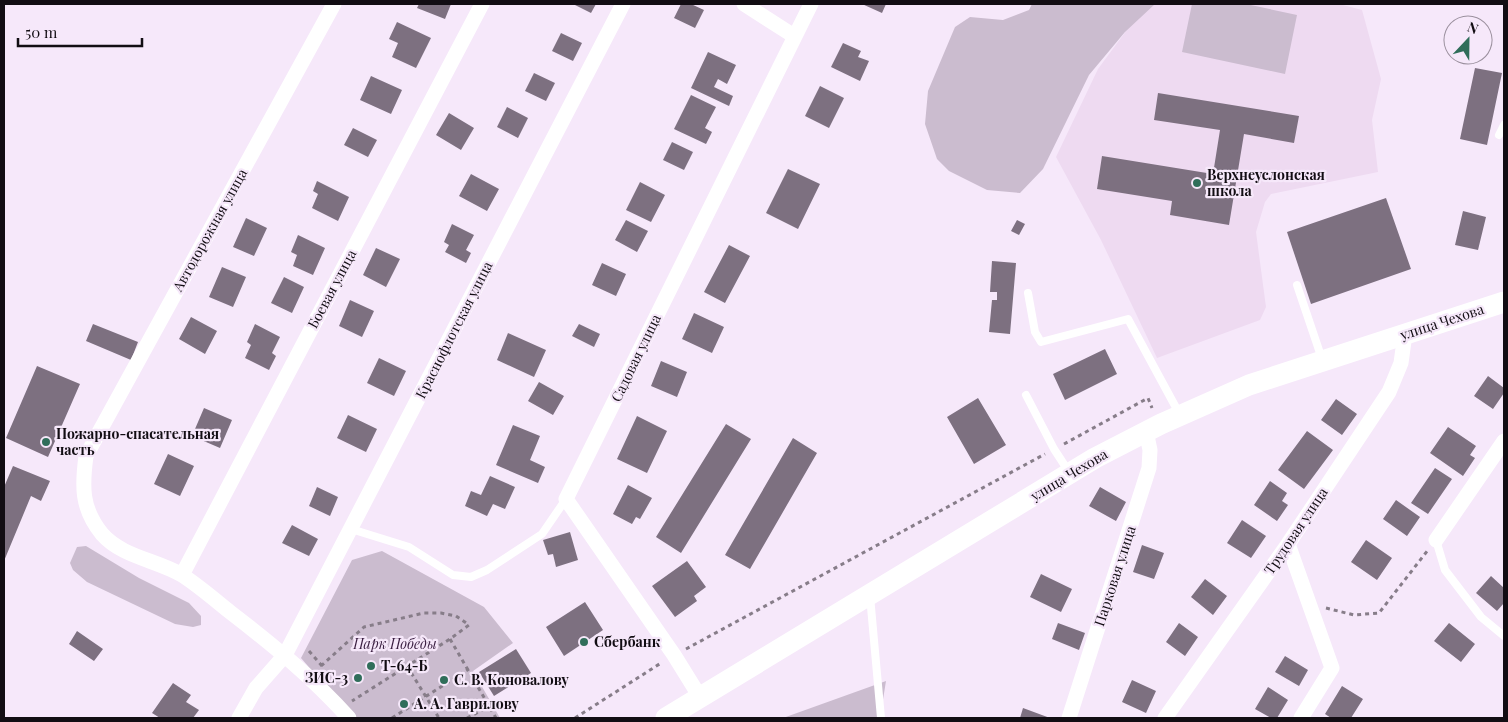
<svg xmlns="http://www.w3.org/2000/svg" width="1508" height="722" font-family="'Playfair Display',serif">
	<rect width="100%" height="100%" fill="#f6e8fa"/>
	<!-- built -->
	<path fill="#eedaf1" d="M 1146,4 L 1339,4 L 1362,10 L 1381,79 L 1372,120 L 1378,172 L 1271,194 L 1265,202 L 1256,232 L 1266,307 L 1260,320 L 1157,358 L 1101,240 L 1056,157 L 1098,69 Z"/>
	<!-- green -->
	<path fill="#cbbccf" d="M 1032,4 L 1155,4 L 1125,32 L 1089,75 L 1043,169 L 1020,193 L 987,190 L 949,171 L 937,159 L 925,124 L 928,91 L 955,27 L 970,17 L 1003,20 L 1029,10 Z
		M 1192,4 L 1246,4 L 1297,15 L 1285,74 L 1182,52 Z
		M 86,546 L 139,578 L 189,603 L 201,616 L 201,625 L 193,627 L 175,624 L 87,582 L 73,570 L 70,563 L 77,547 Z
		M 382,551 L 484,607 L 513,643 L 473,671 L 500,718 L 353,718 L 301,658 L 352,560 Z
		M 886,681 L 880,718 L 783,718 Z"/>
	<!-- building -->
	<path fill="#7d7080" d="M 419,4 L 451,4 L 445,19 L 417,8 Z
		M 573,4 L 596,4 L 591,13 Z
		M 681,4 L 691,4 L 704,10 L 695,28 L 674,18 Z
		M 862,4 L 886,4 L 882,13 Z
		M 397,22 L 431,38 L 416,68 L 392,57 L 398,43 L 389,39 Z
		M 561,33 L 582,43 L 573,61 L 552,51 Z
		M 843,43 L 861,51 L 858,57 L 869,61 L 860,81 L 831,67 Z
		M 708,52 L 736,65 L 727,84 L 718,79 L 714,87 L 733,96 L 729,106 L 691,88 Z
		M 1475,68 L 1502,73 L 1487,145 L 1460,139 Z
		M 534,73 L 555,83 L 546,101 L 525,91 Z
		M 371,76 L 402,90 L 391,114 L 360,100 Z
		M 820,86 L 844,98 L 829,128 L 805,116 Z
		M 1158,93 L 1299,116 L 1294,143 L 1244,134 L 1229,225 L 1170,215 L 1172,201 L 1097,189 L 1102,156 L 1213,174 L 1220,130 L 1154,120 Z
		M 691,95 L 716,107 L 705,128 L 712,132 L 706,144 L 674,129 Z
		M 507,107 L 528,118 L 518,138 L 497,127 Z
		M 449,113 L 474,128 L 461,150 L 436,135 Z
		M 353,128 L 377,140 L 368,157 L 344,145 Z
		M 672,142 L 693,152 L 684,170 L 663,160 Z
		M 788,169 L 820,184 L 798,229 L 766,213 Z
		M 471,174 L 499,189 L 487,211 L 459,196 Z
		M 317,181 L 349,197 L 338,221 L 312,208 L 318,194 L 313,191 Z
		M 640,182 L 665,195 L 651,222 L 626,210 Z
		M 1386,198 L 1411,269 L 1311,304 L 1287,232 Z
		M 1463,211 L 1486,217 L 1478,250 L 1455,245 Z
		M 246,218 L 267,228 L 254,256 L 233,247 Z
		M 626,220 L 648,231 L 637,252 L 615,240 Z
		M 1017,220 L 1025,224 L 1019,235 L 1011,231 Z
		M 452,224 L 474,235 L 466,250 L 471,253 L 466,263 L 445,252 L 449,245 L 444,242 Z
		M 298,235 L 325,248 L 313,275 L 293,266 L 297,255 L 291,252 Z
		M 729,245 L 750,256 L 725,303 L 704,292 Z
		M 376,248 L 400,259 L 386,287 L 363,275 Z
		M 992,261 L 1016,263 L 1010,334 L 989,332 L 992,300 L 997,300 L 997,292 L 990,292 Z
		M 602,263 L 626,274 L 616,296 L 592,285 Z
		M 222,267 L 246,277 L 233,307 L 209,297 Z
		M 284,277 L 304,287 L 292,313 L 271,303 Z
		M 350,300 L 374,311 L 362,337 L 339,326 Z
		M 694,313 L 724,327 L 712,353 L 682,339 Z
		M 191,317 L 217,331 L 205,354 L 179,339 Z
		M 93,324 L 138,342 L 131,360 L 86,341 Z
		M 255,324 L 280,337 L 272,353 L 276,356 L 269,370 L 245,358 L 251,345 L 247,342 Z
		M 579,324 L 600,334 L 594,347 L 572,336 Z
		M 508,333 L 546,350 L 534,377 L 497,360 Z
		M 1105,349 L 1117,374 L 1065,400 L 1053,374 Z
		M 379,358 L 406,371 L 394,396 L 367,383 Z
		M 661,361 L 687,372 L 677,397 L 651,386 Z
		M 37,366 L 80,384 L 48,457 L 6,438 Z
		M 1488,376 L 1504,388 L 1504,393 L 1493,409 L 1474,396 Z
		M 539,382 L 564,396 L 553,415 L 528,401 Z
		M 978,398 L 1006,445 L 974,464 L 947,417 Z
		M 1336,399 L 1357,414 L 1342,435 L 1321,420 Z
		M 204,408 L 232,420 L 220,448 L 192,436 Z
		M 348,415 L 377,429 L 366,452 L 337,438 Z
		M 637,416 L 667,431 L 647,473 L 617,459 Z
		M 726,424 L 751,439 L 681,553 L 656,537 Z
		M 513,425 L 540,436 L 530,460 L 545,467 L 538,483 L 496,465 Z
		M 1448,427 L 1476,446 L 1470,455 L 1475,458 L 1463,476 L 1430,453 Z
		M 1307,431 L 1333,450 L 1304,489 L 1278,470 Z
		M 793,438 L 817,453 L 750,569 L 725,555 Z
		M 168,454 L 194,466 L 180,496 L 154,484 Z
		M 13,466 L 50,481 L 41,501 L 31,496 L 4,561 L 4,487 Z
		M 1435,468 L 1452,479 L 1428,514 L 1411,503 Z
		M 490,476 L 515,487 L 505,509 L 493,504 L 487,516 L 465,506 L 471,491 L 481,495 Z
		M 1270,481 L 1287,493 L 1282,501 L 1288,505 L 1277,521 L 1254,505 Z
		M 628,485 L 652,498 L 640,519 L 636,517 L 632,524 L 613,514 Z
		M 317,487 L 338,497 L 330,516 L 309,506 Z
		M 1100,487 L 1126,502 L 1116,521 L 1089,506 Z
		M 1396,500 L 1420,517 L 1407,536 L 1383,519 Z
		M 1242,520 L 1266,536 L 1251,558 L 1227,543 Z
		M 292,525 L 318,539 L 309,556 L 282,543 Z
		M 570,532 L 578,560 L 556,567 L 553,554 L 548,555 L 543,540 Z
		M 1366,540 L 1392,558 L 1377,580 L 1351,562 Z
		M 1142,545 L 1164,553 L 1154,579 L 1133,572 Z
		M 687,561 L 706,587 L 694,596 L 697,601 L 675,617 L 652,586 Z
		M 1041,574 L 1072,589 L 1061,612 L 1030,597 Z
		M 1491,576 L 1504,588 L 1504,603 L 1497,611 L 1476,593 Z
		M 1205,579 L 1227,596 L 1213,615 L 1191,597 Z
		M 585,602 L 603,630 L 564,656 L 546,627 Z
		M 1058,623 L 1085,633 L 1079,650 L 1052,639 Z
		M 1179,623 L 1198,637 L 1185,656 L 1166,642 Z
		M 1449,623 L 1475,644 L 1461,662 L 1434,641 Z
		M 77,631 L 103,649 L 94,661 L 69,644 Z
		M 516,649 L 531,673 L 494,696 L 479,672 Z
		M 1285,656 L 1308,670 L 1299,686 L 1275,672 Z
		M 1132,680 L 1156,691 L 1146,713 L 1122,702 Z
		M 173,683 L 191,695 L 186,702 L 199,710 L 193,718 L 160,718 L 152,713 Z
		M 1342,686 L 1363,699 L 1351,718 L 1331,718 L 1325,714 Z
		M 1268,687 L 1288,700 L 1277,718 L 1271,718 L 1255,709 Z
		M 1023,708 L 1050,718 L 1020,718 Z"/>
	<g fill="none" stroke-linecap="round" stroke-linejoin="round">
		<!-- path -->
		<path stroke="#877d89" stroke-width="3" stroke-dasharray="4 4" stroke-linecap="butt" d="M 1064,444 L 1148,398 L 1152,408
			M 1326,608 L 1354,615 L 1379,613 L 1428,550
			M 450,639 L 496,718
			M 686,649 L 1045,454
			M 309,651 L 322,666
			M 321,666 L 364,627 L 424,613 L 441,613 L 456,616 L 469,625 L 450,639 L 352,701
			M 407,666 L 439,718
			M 392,718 L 469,669
			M 467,718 L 490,706
			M 575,718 L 661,663"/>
		<!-- lane -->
		<path stroke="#fff" stroke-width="8" d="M 1499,135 L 1504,125
			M 1297,285 L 1322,359
			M 1028,293 L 1035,332 L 1041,342 L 1128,319 L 1180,415
			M 1026,395 L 1054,449 L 1069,472
			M 351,529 L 409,547 L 453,575 L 471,577 L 487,570 L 542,534 L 566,499
			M 1436,540 L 1445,570 L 1481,617 L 1504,636
			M 870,596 L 881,718"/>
		<!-- street -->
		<path stroke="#fff" stroke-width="15" d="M 334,4 L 86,456 C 82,486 81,508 102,534 C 122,557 157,560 182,575 C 199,586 215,600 230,612 C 273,645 313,678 349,718
			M 744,4 L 794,36
			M 1436,540 L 1504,441
			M 1288,544 L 1332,668 L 1301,718
			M 182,575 L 482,4
			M 700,697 L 674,655 L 566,499 L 811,4
			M 239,718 L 256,688 L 285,655 L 623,4
			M 1069,718 L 1149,468 L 1150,450 L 1146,431
			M 1165,718 L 1288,544 L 1389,392 L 1401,363 L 1405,334"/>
		<!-- secondary -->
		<path stroke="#fff" stroke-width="21" d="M 666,718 L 1095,458 L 1161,424 L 1249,385 L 1504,302"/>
	</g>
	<!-- markers -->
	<g fill="#306e5a" stroke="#f6e8fa" stroke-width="2">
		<circle cx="1197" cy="183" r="5"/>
		<circle cx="46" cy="442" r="5"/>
		<circle cx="584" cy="642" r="5"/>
		<circle cx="371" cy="666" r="5"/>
		<circle cx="358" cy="678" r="5"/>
		<circle cx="444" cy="680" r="5"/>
		<circle cx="404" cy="704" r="5"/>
	</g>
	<g text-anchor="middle" stroke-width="4.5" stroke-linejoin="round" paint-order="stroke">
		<!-- poi labels -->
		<g font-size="14" font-weight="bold" fill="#120d13" stroke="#f6e8fa" text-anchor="start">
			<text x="1207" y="180">Верхнеуслонская<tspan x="1207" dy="16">школа</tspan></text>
			<text x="56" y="439">Пожарно-спасательная<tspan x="56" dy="16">часть</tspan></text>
			<text x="594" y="647">Сбербанк</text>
			<text x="381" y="671">Т-64-Б</text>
			<text x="348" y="683" text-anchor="end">ЗИС-3</text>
			<text x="454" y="685">С. В. Коновалову</text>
			<text x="414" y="709">А. А. Гаврилову</text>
		</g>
		<!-- street labels -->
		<g font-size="14" fill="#120d13" stroke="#f6e8fa">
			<text transform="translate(210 230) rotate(-61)" y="5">Автодорожная улица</text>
			<text transform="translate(332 289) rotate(-62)" y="5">Боевая улица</text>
			<text transform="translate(1442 322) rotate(-18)" y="5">улица Чехова</text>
			<text transform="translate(454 330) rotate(-63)" y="5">Краснофлотская улица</text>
			<text transform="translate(636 358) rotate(-64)" y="5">Садовая улица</text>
			<text transform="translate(1069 475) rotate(-31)" y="5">улица Чехова</text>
			<text transform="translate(1296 531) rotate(-56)" y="5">Трудовая улица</text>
			<text transform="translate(1115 576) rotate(-72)" y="5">Парковая улица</text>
		</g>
		<!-- park labels -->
		<g font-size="14" font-style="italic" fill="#3a1e41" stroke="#f6e8fa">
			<text x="395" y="649">Парк Победы</text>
		</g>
	</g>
	<!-- border -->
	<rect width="1508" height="722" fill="none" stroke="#120d13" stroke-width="10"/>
	<!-- north arrow -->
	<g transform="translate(1468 40) rotate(22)"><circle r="24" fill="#f6e8fa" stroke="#9b909e"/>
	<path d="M0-4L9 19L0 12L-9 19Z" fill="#306e5a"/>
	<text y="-8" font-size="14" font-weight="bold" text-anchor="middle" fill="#120d13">N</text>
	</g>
	<!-- scale -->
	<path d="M18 38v8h124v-8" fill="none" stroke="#120d13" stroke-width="2.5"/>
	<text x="25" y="38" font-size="15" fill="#120d13" stroke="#f6e8fa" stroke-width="4" paint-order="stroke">50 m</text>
</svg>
